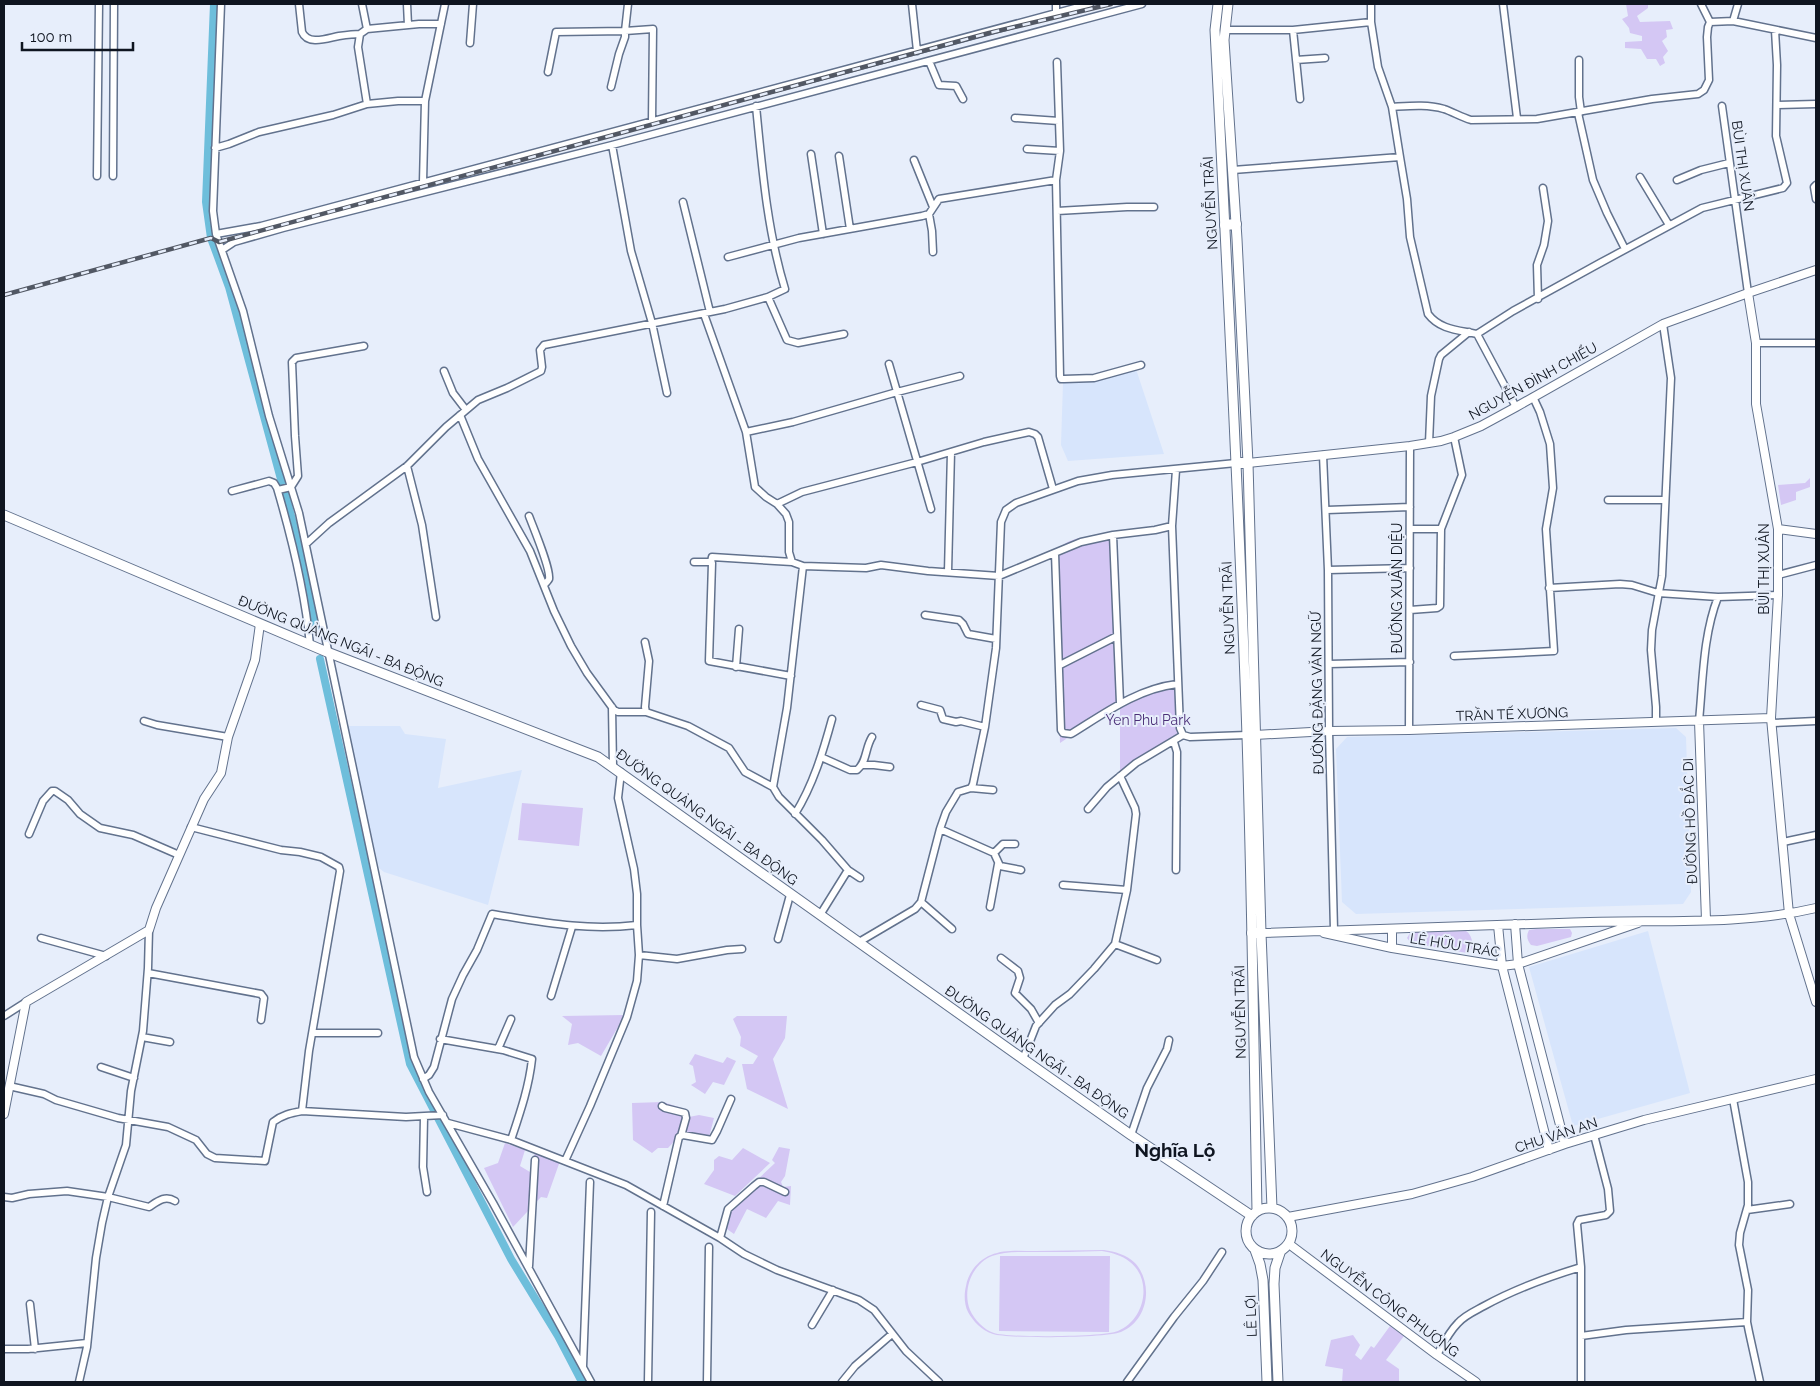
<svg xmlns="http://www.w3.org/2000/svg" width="1820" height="1386" font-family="Raleway,sans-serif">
	<rect width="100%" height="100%" fill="#e7eefb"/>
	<!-- built -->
	<path fill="#d7e5fc" d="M 1136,369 L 1164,454 L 1068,461 L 1061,445 L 1063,383 L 1093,381 Z
		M 346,726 L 400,726 L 405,734 L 446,739 L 438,788 L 522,770 L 488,905 L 384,872 L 379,868 Z
		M 1676,728 L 1686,737 L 1691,892 L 1683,904 L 1356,914 L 1342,902 L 1336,749 L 1347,737 Z
		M 1648,931 L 1690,1093 L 1573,1126 L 1529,967 Z"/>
	<!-- green -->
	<path fill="#d4c7f4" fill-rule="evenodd" d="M 1626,4 L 1648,4 L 1648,8 L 1637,16 L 1640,22 L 1670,21 L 1673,29 L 1666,30 L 1667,37 L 1662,41 L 1668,51 L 1663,57 L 1665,63 L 1660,66 L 1656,59 L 1647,59 L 1641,49 L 1625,48 L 1625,42 L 1642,41 L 1642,36 L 1630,33 L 1629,28 L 1622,19 L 1628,16 Z
		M 1810,478 L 1810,487 L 1796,492 L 1796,500 L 1781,505 L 1778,485 L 1805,483 Z
		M 1113,535 L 1117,636 L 1115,676 L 1120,702 L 1167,681 L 1177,684 L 1183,735 L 1147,752 L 1120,776 L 1120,703 L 1060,743 L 1055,553 C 1067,535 1093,536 1113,535 Z
		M 522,803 L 583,808 L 579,846 L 518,840 Z
		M 1536,929 L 1570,929 L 1572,933 L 1571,937 L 1537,946 L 1531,945 C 1527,940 1526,936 1529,930 Z
		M 1466,931 C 1471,934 1473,942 1473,948 L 1467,953 L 1411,943 L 1407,938 L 1410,933 L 1414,932 Z
		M 625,1015 L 601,1056 L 578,1043 L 568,1045 L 572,1024 L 562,1016 Z
		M 737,1016 L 787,1016 L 785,1038 L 773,1059 L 788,1109 L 747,1089 L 742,1064 L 753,1064 L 758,1056 L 740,1046 L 741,1037 L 733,1019 Z
		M 695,1054 L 723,1063 L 727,1057 L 736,1061 L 724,1085 L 713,1082 L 705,1094 L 691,1085 L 696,1082 L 693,1066 L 689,1064 Z
		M 663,1102 L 685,1109 L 689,1117 L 699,1115 L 714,1118 L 709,1137 L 682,1133 L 668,1148 L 658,1148 L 652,1153 L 633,1140 L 632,1103 Z
		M 505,1143 L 525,1150 L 520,1166 L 530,1172 L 535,1152 L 560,1161 L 547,1198 L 541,1197 L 513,1227 L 484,1168 L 498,1163 Z
		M 779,1147 L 790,1149 L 785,1176 L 781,1182 L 783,1187 L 791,1186 L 790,1205 L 778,1201 L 766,1218 L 747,1209 L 734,1234 L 724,1227 L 737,1199 L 775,1163 L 772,1160 Z
		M 743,1148 L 770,1163 L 735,1196 L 704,1184 L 714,1170 L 714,1160 L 719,1156 L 732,1160 Z
		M 1104,1250 C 1115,1252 1126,1254 1135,1263 C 1154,1284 1148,1321 1121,1332 C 1106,1338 1008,1339 993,1334 C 982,1331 973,1321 968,1312 C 964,1304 964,1294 966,1286 C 968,1273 978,1260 991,1255 C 1004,1249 1021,1251 1036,1251 C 1058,1251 1081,1250 1104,1250 ZM 1102,1251 C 1113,1253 1121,1255 1130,1262 C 1153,1280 1145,1320 1118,1331 C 1104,1337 1008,1338 994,1333 C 984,1330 974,1319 970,1310 C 962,1290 972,1264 992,1256 C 1005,1251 1021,1252 1034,1252 C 1057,1252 1079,1252 1102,1251 Z
		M 1000,1256 L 1110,1256 L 1109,1332 L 999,1331 Z
		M 1390,1326 L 1404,1336 L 1386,1360 L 1399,1369 L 1399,1382 L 1342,1382 L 1343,1369 L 1325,1366 L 1331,1340 L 1353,1335 L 1360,1345 L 1355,1355 L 1361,1360 L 1371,1346 L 1374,1348 Z"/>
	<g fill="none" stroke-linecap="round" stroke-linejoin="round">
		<!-- canal -->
		<path stroke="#6ebedb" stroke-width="8" d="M 214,4 L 206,202 L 211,238 L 229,287 L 308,579 L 315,627
			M 320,659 L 410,1064 L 511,1259 L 558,1336 L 582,1382"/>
		<!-- minor casing -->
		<g stroke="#62728d" stroke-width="9">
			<path id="minor" d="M 221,4 L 213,211 L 216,234 L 243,311 L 269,416 L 299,513 L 414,1057 L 429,1092 L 493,1203 L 591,1382
				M 299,4 L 302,32 C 308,46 328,38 339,36 C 346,35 353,34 360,34
				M 362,4 L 367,29
				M 407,4 L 408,25
				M 912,4 L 917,51
				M 1371,4 L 1371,22 L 1378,67 L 1392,107 L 1400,157 L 1407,199 L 1410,237 L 1428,314 C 1440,330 1459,330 1477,334 L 1513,311 L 1600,263 L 1702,208 L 1783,188 L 1787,183 L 1776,136 L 1777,65 L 1775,30
				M 1503,4 L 1517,118
				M 1701,4 L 1710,22
				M 1056,13 L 1056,4
				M 1733,21 L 1738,4
				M 1224,30 L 1293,30 L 1371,22
				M 1293,30 L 1300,99
				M 470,43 L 473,4
				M 1296,60 L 1325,58
				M 1579,60 L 1579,97 L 1581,112
				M 929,61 L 939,85 L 956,86 L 963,99
				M 1057,62 L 1060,151 L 1056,180 L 1060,376 L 1061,379 L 1064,379 L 1094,378 L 1141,365
				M 548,72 L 556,32 L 625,31 L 628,4
				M 611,87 L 619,54 L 625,37 L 625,31 L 653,29 L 652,121
				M 367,104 L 358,47 L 360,34 L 367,29 L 419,24 L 441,24
				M 1777,105 L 1816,104
				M 1722,106 L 1748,293
				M 1392,107 C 1409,106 1427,104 1444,109 C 1453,112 1461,117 1471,120 L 1537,119 L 1652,99 L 1698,94 L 1704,90 L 1709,80 L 1707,37 L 1708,27 L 1710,22 L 1733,21 L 1816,38
				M 1578,113 L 1593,180 L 1607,213 L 1625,249
				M 1015,118 L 1059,121
				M 612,145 L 631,251 L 652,323 L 667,393
				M 215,148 L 229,144 L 259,132 L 333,115 L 367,104 L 398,101 L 425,101
				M 1027,149 L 1060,151
				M 811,154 L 823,234
				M 839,156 L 850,229
				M 914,160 L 933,207
				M 1233,170 L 1400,157
				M 97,176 L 99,4
				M 113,176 L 114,4
				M 1640,177 L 1669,225
				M 1677,180 L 1701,170 L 1729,163
				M 423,182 L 425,101 L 445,4
				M 1816,185 L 1814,187 L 1816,199
				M 683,202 L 710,312
				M 1057,211 L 1127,207 L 1154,207
				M 929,214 L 932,231 L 933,252
				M 216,234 L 261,226 L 1090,4
				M 222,250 L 234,242 L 283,228 L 612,145 L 1142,4
				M 728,257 L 799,238 L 922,216 L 929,214 L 939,199 L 1056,180
				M 768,297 L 787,340 L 798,343 L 844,334
				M 1538,299 L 1537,265 L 1544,245 L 1548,221 L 1543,188
				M 704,314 L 746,432 L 755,487 L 766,497 L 777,504 L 786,514 L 789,522 L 789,552 L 792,562 L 803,566 L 866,568 L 881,565 L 928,571 L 999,576 L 1081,542 L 1113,535 L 1155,530 L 1172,526
				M 1477,334 L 1516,407
				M 1756,343 L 1816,343
				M 889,364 L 931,509
				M 444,371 L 453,393 L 466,410
				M 460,415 L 478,459 L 530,551 L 554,611 L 571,646 L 587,673 L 614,710 L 618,712 L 646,712
				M 746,432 L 793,422 L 897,392 L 960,376
				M 1429,443 L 1431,396 L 1439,359 L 1441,355 L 1469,332
				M 1323,455 L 1328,570 L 1329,731 L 1334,930
				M 407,466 L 422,525 L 436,617
				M 1176,470 L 1172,526 L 1180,728 L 1183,735 L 1190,737 L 1247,735
				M 278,490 L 291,487 L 298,476 L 295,436 L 292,362 L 296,358 L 364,346
				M 232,491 L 269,481 L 274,483 L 277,488 C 292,539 305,592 310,645
				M 1608,500 L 1665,500
				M 777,504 L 802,492 L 917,462 L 984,442 L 1029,432 L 1035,434 L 1038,437 L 1053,489
				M 1327,510 L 1410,507
				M 529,516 C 533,527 551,569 549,579 C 548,581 545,584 544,585
				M 1410,529 L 1441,529
				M 1113,535 L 1120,703
				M 306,544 L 329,523 L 407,466 L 446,427 L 478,400 L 507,388 L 541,371 L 542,367 L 540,350 L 544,345 L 725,309 L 768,297 L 785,289 C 767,230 762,167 756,106
				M 1055,553 L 1061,730 L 1063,733 L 1071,734 C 1105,713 1137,689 1177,684
				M 694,562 L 710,562 L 712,563 L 709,661 L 791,676
				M 711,562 L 712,557 L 792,562
				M 803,566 L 787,708 L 773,787 L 779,797 L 822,840 L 848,870 L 820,915
				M 1328,570 L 1410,568
				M 948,572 L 951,452
				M 1778,575 L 1816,565
				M 1549,588 L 1620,584 L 1632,585 L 1658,593 L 1718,597 L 1778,595
				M 1410,610 L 1437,608 L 1440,606 L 1441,529 L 1462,475 L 1454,437
				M 925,615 L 959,620 L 963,624 L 968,634 L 996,639
				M 645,642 L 649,661 L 645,707 L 646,712 L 688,726 L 729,748 L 745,772 L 773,787
				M 1454,656 L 1554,651 L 1546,529 L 1553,488 L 1550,444 L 1540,412 L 1533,397
				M 1329,664 L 1410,662
				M 1060,665 L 1117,636
				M 736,667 L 739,629
				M 921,705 L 940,710 L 943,719 L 956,722 L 961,721 L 985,727
				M 612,707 L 613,766
				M 144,721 L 157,725 L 228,737
				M 1656,721 L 1656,707 L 1651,650 L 1652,630 L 1662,576 L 1671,378 L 1663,324
				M 1699,721 C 1703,680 1703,635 1718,597
				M 1772,723 L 1816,721
				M 1409,730 L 1410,446
				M 1174,742 L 1177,752 L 1176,870
				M 821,757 L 850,770 L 857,770 C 867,762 865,748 872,737
				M 862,765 L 874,765 L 890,767
				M 971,788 L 993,790
				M 1088,809 L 1107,787 L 1136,763 L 1183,735
				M 795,814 C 813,785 823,752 832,719
				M 191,827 L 281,850 L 300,852 L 321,857 L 339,867 L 340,871 L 309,1051 L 302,1111
				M 940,829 L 994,853 L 1000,866 L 1021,870
				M 29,834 L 43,801 L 52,791 L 55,791 L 68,800 L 80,814 L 100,828 L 133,835 L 179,855
				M 1783,842 L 1816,835
				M 994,853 L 1003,844 L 1015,844
				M 848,870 L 860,878
				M 1063,885 L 1127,890
				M 921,902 L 952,929
				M 990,907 L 998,864
				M 41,938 L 106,956
				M 778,939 L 790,895
				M 859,942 L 915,909 L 921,902 L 940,829 L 946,812 L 958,792 L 971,788 L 973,784 L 985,727 L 996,648 L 1001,522 L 1006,510 L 1016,503 L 1078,481 L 1112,475 L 1236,463
				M 1115,944 L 1157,960
				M 639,955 L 677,959 L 727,950 L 742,949
				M 1001,958 L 1018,971 L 1020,978 L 1015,993 L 1031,1009 L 1039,1023
				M 148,973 L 261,994 L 264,998 L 261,1020
				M 551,996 L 572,927
				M 4,1016 L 26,1002
				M 313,1033 L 378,1033
				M 142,1037 L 170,1042
				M 440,1039 L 503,1050 L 532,1059 C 529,1087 520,1113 511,1140
				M 498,1049 L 511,1019
				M 1023,1059 L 1036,1026 L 1055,1005 L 1070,994 L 1094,969 L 1115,944 L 1127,890 L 1136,814 L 1135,808 L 1120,776
				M 101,1067 L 134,1078
				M 423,1079 L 429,1075 L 434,1067 L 452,999 L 463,975 L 477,950 L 492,914 C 542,922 585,931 637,925
				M 9,1086 L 44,1094 L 56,1100 L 118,1118 L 168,1127 L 196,1140 L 207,1154 L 215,1158 L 265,1161 L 273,1122 C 282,1115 291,1113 302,1111 L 406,1117 L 443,1115
				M 1733,1099 L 1748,1182 L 1748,1205 L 1740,1233 L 1739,1245 L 1748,1290 L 1747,1322 L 1749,1332 L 1760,1382
				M 662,1106 L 665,1108 L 685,1113 L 686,1118 L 681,1136
				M 424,1117 L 423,1167 L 427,1192
				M 448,1123 L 511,1140 L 626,1185 L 720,1238 L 744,1254 L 777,1270 L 859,1300 L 874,1310 L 906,1351 L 939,1382
				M 1131,1135 L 1147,1088 L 1167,1049 L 1169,1040
				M 565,1161 L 590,1106 L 627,1017 L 637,981 L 639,955 L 637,925 L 637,894 L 634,869 L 618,798 L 621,772
				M 4,1197 L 12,1198 L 29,1194 L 67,1191 L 108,1197 L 149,1207 C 158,1201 165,1195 175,1201
				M 663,1206 L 679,1137 L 683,1135 L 712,1140 L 717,1131 L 731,1099
				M 1747,1210 L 1790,1204
				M 720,1238 L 728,1209 L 754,1186 L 759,1182 L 764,1182 L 785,1192
				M 529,1266 L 535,1160
				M 30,1304 L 35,1349
				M 812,1325 L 833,1290
				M 1581,1336 L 1626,1330 L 1747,1322
				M 4,1349 L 28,1349 L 87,1343
				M 1437,1355 C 1443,1344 1449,1332 1458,1323 C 1465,1315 1475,1311 1484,1306 C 1515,1289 1548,1277 1581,1267
				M 583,1366 L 590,1182
				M 79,1382 L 87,1347 L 96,1258 L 102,1223 L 108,1197 L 126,1145 L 131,1091 L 143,1031 L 148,968 L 149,930
				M 648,1382 L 651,1212
				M 707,1382 L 709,1247
				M 842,1382 L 855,1366 L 892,1334
				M 1127,1382 L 1174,1317 L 1203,1281 L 1222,1252
				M 1581,1382 L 1581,1267 L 1577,1224 L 1579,1220 L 1606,1215 L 1610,1211 L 1608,1189 L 1594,1135"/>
		</g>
		<!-- tertiary casing -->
		<g stroke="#62728d" stroke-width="10">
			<path id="tertiary" d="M 1748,293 L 1756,343 L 1756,404 L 1778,529 L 1778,595 L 1771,718 L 1789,914 L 1816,1002
				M 1248,463 L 1410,446 L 1441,441 L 1454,437 L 1481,426 L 1516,407 L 1663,324 L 1748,293 L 1816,270
				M 1778,529 L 1816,534
				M 1699,721 L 1706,920
				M 1255,735 L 1329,731 L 1409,730 L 1771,718
				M 1515,924 L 1518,964 L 1565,1144
				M 1498,925 L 1502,966 L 1549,1150
				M 1392,930 L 1392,948
				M 1261,933 C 1370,930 1480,925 1590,922 C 1664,920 1744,925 1816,908
				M 1324,933 L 1392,948 L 1502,966 L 1518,964 L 1638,923
				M 4,1114 L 26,1002 L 149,930 L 156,908 L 204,799 L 221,773 L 228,737 L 255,660 L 260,624
				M 1288,1217 L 1412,1194 L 1472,1177 L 1565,1144 L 1644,1120 L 1816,1079
				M 1289,1244 L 1437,1355 L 1476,1382"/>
		</g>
		<!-- secondary casing -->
		<g stroke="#62728d" stroke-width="11">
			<path id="secondary" d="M 1218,4 L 1215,30 C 1227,265 1239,501 1247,736 C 1252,895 1254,1053 1257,1211
				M 1228,4 L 1224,40 L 1237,239 L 1248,463 L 1261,933 L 1272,1208
				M 4,515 L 327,652 L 598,757 L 1023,1059 L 1131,1135 L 1252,1216
				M1246 1231a23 23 0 1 1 46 0a23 23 0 1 1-46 0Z
				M 1255,1250 L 1260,1264 L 1263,1280 L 1267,1382
				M 1278,1382 L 1274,1284 L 1275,1268 L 1280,1253"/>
		</g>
		<!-- primary casing -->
		<g stroke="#62728d" stroke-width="12">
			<path id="primary" d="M 1225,225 L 1236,224
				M 1236,463 L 1248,463
				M 1247,735 L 1255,735
				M 1252,933 L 1261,933"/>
		</g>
		<!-- minor -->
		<use href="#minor" stroke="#fff" stroke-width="6"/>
		<!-- tertiary -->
		<use href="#tertiary" stroke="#fff" stroke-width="8"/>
		<!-- secondary -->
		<use href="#secondary" stroke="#fff" stroke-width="9"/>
		<!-- primary -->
		<use href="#primary" stroke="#fff" stroke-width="10"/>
		<!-- rail casing -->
		<g stroke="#525864" stroke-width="4.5">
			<path id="rail" d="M 4,295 L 211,238 L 219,242 L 989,33 L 1111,4"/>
		</g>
		<!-- rail -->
		<use href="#rail" stroke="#e7eefb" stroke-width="2.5" stroke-dasharray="8" stroke-linecap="butt"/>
	</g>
	<g text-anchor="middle" stroke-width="4" stroke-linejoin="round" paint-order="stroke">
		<!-- street labels -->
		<g font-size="14" fill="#0f1520" stroke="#e7eefb">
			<text transform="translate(1743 166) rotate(82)" y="5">BÙI THỊ XUÂN</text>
			<text transform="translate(1210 203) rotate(-93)" y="5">NGUYỄN TRÃI</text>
			<text transform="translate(1533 381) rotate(-29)" y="5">NGUYỄN ĐÌNH CHIỂU</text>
			<text transform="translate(1764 569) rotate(-90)" y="5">BÙI THỊ XUÂN</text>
			<text transform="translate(1397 588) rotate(-90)" y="5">ĐƯỜNG XUÂN DIỆU</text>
			<text transform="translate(1228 608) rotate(-92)" y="5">NGUYỄN TRÃI</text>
			<text transform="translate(341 641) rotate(22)" y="5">ĐƯỜNG QUẢNG NGÃI - BA ĐỘNG</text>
			<text transform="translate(1317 693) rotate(-91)" y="5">ĐƯỜNG ĐẶNG VĂN NGỮ</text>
			<text transform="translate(1512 714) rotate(-2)" y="5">TRẦN TẾ XƯƠNG</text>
			<text transform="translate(707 817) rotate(36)" y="5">ĐƯỜNG QUẢNG NGÃI - BA ĐỘNG</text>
			<text transform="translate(1690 821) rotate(-92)" y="5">ĐƯỜNG HỒ ĐẮC DI</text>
			<text transform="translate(1455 945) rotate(9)" y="5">LÊ HỮU TRÁC</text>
			<text transform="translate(1240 1012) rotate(-91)" y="5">NGUYỄN TRÃI</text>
			<text transform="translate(1037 1052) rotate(35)" y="5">ĐƯỜNG QUẢNG NGÃI - BA ĐỘNG</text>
			<text transform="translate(1556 1135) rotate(-18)" y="5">CHU VĂN AN</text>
			<text transform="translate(1390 1303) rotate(37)" y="5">NGUYỄN CÔNG PHƯƠNG</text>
			<text transform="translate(1251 1316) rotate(-92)" y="5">LÊ LỢI</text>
		</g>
		<!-- park labels -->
		<g font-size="14" fill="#4a2e77" stroke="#e7eefb">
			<text x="1148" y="725">Yen Phu Park</text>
		</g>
		<!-- district labels -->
		<g font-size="19" font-weight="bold" fill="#0f1520" stroke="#e7eefb">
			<text x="1175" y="1157">Nghĩa Lộ</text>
		</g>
	</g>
	<!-- border -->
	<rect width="1820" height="1386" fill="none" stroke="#0f1520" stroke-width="10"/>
	<!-- scale -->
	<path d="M22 42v8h111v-8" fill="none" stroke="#0f1520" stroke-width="2.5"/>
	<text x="30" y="42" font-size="15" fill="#0f1520" stroke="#e7eefb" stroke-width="4" paint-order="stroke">100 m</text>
</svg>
